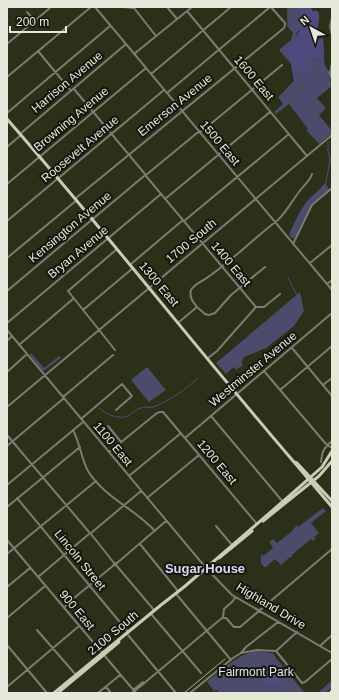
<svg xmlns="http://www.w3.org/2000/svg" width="339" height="700" font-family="Helvetica,sans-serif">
	<rect width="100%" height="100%" fill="#2b3018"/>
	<!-- green -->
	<path fill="#4c4b6c" d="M 288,7 L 295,7 L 301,15 L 304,25 L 302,29 L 298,31 L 295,38 L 311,60 L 324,59 L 325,66 L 330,72 L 329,76 L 332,86 L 317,98 L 326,108 L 319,115 L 332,131 L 332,133 L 319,144 L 306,130 L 308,129 L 289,104 L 276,114 L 274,112 L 283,104 L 278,97 C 284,92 288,86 294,81 L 291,64 L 279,50 L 291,40 L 293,33 L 287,26 C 288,20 286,12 288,7 Z
		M 325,183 L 329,189 L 312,204 L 294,239 L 292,238 L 289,235 C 294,224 298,214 305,204 C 311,196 319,191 325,183 Z
		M 300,292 L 304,311 L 294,326 L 266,348 L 244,357 L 242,361 L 242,366 L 236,370 L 234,367 L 226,374 L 216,363 Z
		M 31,353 L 44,368 L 59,356 L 61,358 L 45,370 L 43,371 L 30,355 Z
		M 147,367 L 166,390 L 149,402 L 131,380 Z
		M 323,508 L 326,511 L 311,523 L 319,533 L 314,537 L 316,538 L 313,541 L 311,539 L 292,555 L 292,557 L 290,557 L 281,565 L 275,559 L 266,567 L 264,567 L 261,563 L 261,554 L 263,556 L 273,548 L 269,542 L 273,539 L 277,543 L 291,532 L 297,525 L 298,527 Z
		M 256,651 L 273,653 L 276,658 L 305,693 L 219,693 L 216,689 L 214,691 L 207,682 C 223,669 236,655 256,651 Z
		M 332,680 L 332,687 L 326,693 L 318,693 Z"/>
	<!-- forest -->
	<path fill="#4e4a7d" d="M 295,7 L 310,7 L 313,11 L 318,11 C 322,20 315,31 317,40 L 323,38 L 324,51 L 324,59 L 311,60 L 304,73 L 299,68 L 294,72 L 298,77 L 294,81 L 290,58 L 285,52 L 304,25 L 300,15 L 296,11 Z"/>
	<!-- water -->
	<path fill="#4f4c7f" d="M 269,670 C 279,672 279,677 284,684 L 279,682 L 274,686 L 267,683 L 263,675 L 266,674 L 266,671 Z"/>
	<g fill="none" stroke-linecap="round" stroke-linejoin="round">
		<!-- stream -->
		<path stroke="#4f4c7f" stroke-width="1" d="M 302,7 C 304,15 308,21 306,30 C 305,36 302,38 302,45 L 312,57 C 309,76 297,86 311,104
			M 291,232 L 307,202 L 321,190 L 326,183 L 330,160 L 328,151 L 328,142
			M 268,340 C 279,331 303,321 300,303 C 298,294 291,286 288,277
			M 221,361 L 233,354 L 240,345 L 257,339
			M 99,408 C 106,414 118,420 128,416 C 132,414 135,409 141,408 C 145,406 149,408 153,407 C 166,403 188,388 198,378
			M 263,655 L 264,662 L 267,665 L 267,671
			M 284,683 L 290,684
			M 219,687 C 231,677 233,685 245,685 C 251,681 256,672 264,675
			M 212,693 L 218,688"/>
		<!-- minor -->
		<path stroke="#7a7d71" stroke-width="2" d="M 95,7 L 332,290
			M 122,7 L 134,8
			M 167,7 L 177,19
			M 134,8 L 156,36
			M 187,11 L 307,156
			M 27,12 L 35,21
			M 332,18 L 330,26 L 332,35
			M 7,44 L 51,7
			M 38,51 L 71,91
			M 134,54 L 192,7
			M 332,63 L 330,74 L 332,80
			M 151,74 L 231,7
			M 7,77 L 91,7
			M 74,89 L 145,174
			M 167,93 L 270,7
			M 7,113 L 110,26
			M 20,134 L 126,44
			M 7,147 L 21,135
			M 146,175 L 197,133 L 202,131 L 282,65
			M 146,176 L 256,307
			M 7,184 L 146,68
			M 76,198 L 284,28 L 285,25 L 285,23 L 271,7
			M 165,199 L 270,112
			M 7,221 L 164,90
			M 184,221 L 289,134
			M 293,244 L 312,205 L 332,188
			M 7,258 L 77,200
			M 310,263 L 332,245
			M 131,264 L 183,220
			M 327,284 L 332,280
			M 7,291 L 144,176
			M 197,307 C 193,302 189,297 191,290 C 194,284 203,281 208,277 C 233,260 254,238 278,220 C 287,211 292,201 299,192 C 303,186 310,181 312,174
			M 256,307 L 264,307 L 280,294
			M 83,310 L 133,268
			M 179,322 L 197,307 L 205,314 L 209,315 L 215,313 L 231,295 L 265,267
			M 7,323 L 161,194
			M 7,330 L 206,568 L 232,595 L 332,653
			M 7,341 L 12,336
			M 19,345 L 73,299
			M 292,348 L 332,396
			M 115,350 L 68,291 L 117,249
			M 208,358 L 217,351 L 256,307
			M 264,371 L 326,444 L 332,448
			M 7,372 L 27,354
			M 323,385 L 332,378
			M 280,390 L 332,346
			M 63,397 L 113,355
			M 7,407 L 332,135
			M 211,416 L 283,502
			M 81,419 L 122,384 L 132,396 L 116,410
			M 108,426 L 121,442
			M 73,430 C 80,443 81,458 88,471 C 104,497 135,509 155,531
			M 7,435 L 89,532
			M 185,438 L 332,313
			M 7,446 L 64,398
			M 109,452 L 157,413 L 160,412 L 163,412 L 257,524
			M 321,462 C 322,452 324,447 332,441
			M 129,476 L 181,433
			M 7,485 L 83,422
			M 17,498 L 128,632
			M 147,498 L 199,455
			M 7,507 L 80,447
			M 216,526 L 232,545
			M 91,533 L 141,491
			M 91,534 L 114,563
			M 7,540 L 136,693
			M 140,544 L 178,591
			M 7,554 L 96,481
			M 117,563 L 116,565 L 114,565 L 114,563 L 117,563 L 166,521
			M 116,565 L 154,610
			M 38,577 L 89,534
			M 7,587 L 30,568
			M 177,595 L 231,660
			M 64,608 L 68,603 L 114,565
			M 152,615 L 201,673
			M 223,617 L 224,609 L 233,601 L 235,597
			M 7,618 L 45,586
			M 37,630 L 76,675
			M 128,635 L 176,693
			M 7,645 L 47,693
			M 320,646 L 332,635
			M 276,651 L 302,683 L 305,682 L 332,659
			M 241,653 L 257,650 L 276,651 L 297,632
			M 7,687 L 79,626
			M 106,687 L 111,693
			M 133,690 L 143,682
			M 133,691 L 136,690 L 222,618 L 226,618 L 234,627 L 240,627 L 332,549
			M 98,693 L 120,675
			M 190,693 L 233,658 L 241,653 L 246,647 L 278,622"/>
		<!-- major -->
		<path stroke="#c8ceb5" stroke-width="3" d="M 7,119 C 105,231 197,349 294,462 L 297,463 L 332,501
			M 294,462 L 332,507
			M 263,521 L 319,476 L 332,461
			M 219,558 L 252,531
			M 60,691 L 119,642
			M 54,693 L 161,605 L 184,587 L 295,491 L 322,467 L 332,451"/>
		<!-- highway -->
		<path stroke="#e7efd0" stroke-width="4" d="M 331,693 L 332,692"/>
		<!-- tram -->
		<path stroke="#a8ac9a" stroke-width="1" d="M 184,693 L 225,659"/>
	</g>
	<g text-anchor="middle" stroke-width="4" stroke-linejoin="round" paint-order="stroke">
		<!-- street labels -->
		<g font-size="12" fill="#e5e9da" stroke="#14160c">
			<text transform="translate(254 78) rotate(50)" y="4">1600 East</text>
			<text transform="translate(67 82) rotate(-40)" y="4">Harrison Avenue</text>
			<text transform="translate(175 105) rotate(-39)" y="4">Emerson Avenue</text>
			<text transform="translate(71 119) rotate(-40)" y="4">Browning Avenue</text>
			<text transform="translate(220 143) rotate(50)" y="4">1500 East</text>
			<text transform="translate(80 149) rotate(-40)" y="4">Roosevelt Avenue</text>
			<text transform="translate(70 227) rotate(-40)" y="4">Kensington Avenue</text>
			<text transform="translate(191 241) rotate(-40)" y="4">1700 South</text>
			<text transform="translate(78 252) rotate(-40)" y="4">Bryan Avenue</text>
			<text transform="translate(231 264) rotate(50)" y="4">1400 East</text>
			<text transform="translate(159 284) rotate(50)" y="4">1300 East</text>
			<text transform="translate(253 369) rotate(-40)" y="4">Westminster Avenue</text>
			<text transform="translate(113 444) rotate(50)" y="4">1100 East</text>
			<text transform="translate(217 462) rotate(50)" y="4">1200 East</text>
			<text transform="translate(80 560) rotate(51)" y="4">Lincoln Street</text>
			<text transform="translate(271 606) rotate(31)" y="4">Highland Drive</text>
			<text transform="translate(77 610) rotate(50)" y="4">900 East</text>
			<text transform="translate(113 633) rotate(-40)" y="4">2100 South</text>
		</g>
		<!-- park labels -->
		<g font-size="12" fill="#e2e2f3" stroke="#14160c">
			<text x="256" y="676">Fairmont Park</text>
		</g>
		<!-- neighbourhood labels -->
		<g font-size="13" font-weight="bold" fill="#d8d9f6" stroke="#14160c">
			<text x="205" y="573">Sugar House</text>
		</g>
	</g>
	<!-- border -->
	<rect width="339" height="700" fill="none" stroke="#e5e9da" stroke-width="16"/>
	<!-- north arrow -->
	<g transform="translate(311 28) rotate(320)" stroke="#14160c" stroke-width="3" paint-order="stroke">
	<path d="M0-3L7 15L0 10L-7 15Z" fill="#e5e9da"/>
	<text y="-6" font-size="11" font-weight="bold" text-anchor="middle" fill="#e5e9da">N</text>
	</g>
	<!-- scale -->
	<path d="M10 26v6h56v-6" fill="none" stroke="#e5e9da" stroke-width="2"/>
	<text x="16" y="26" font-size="12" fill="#e5e9da" stroke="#14160c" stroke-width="3" paint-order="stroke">200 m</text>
</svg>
